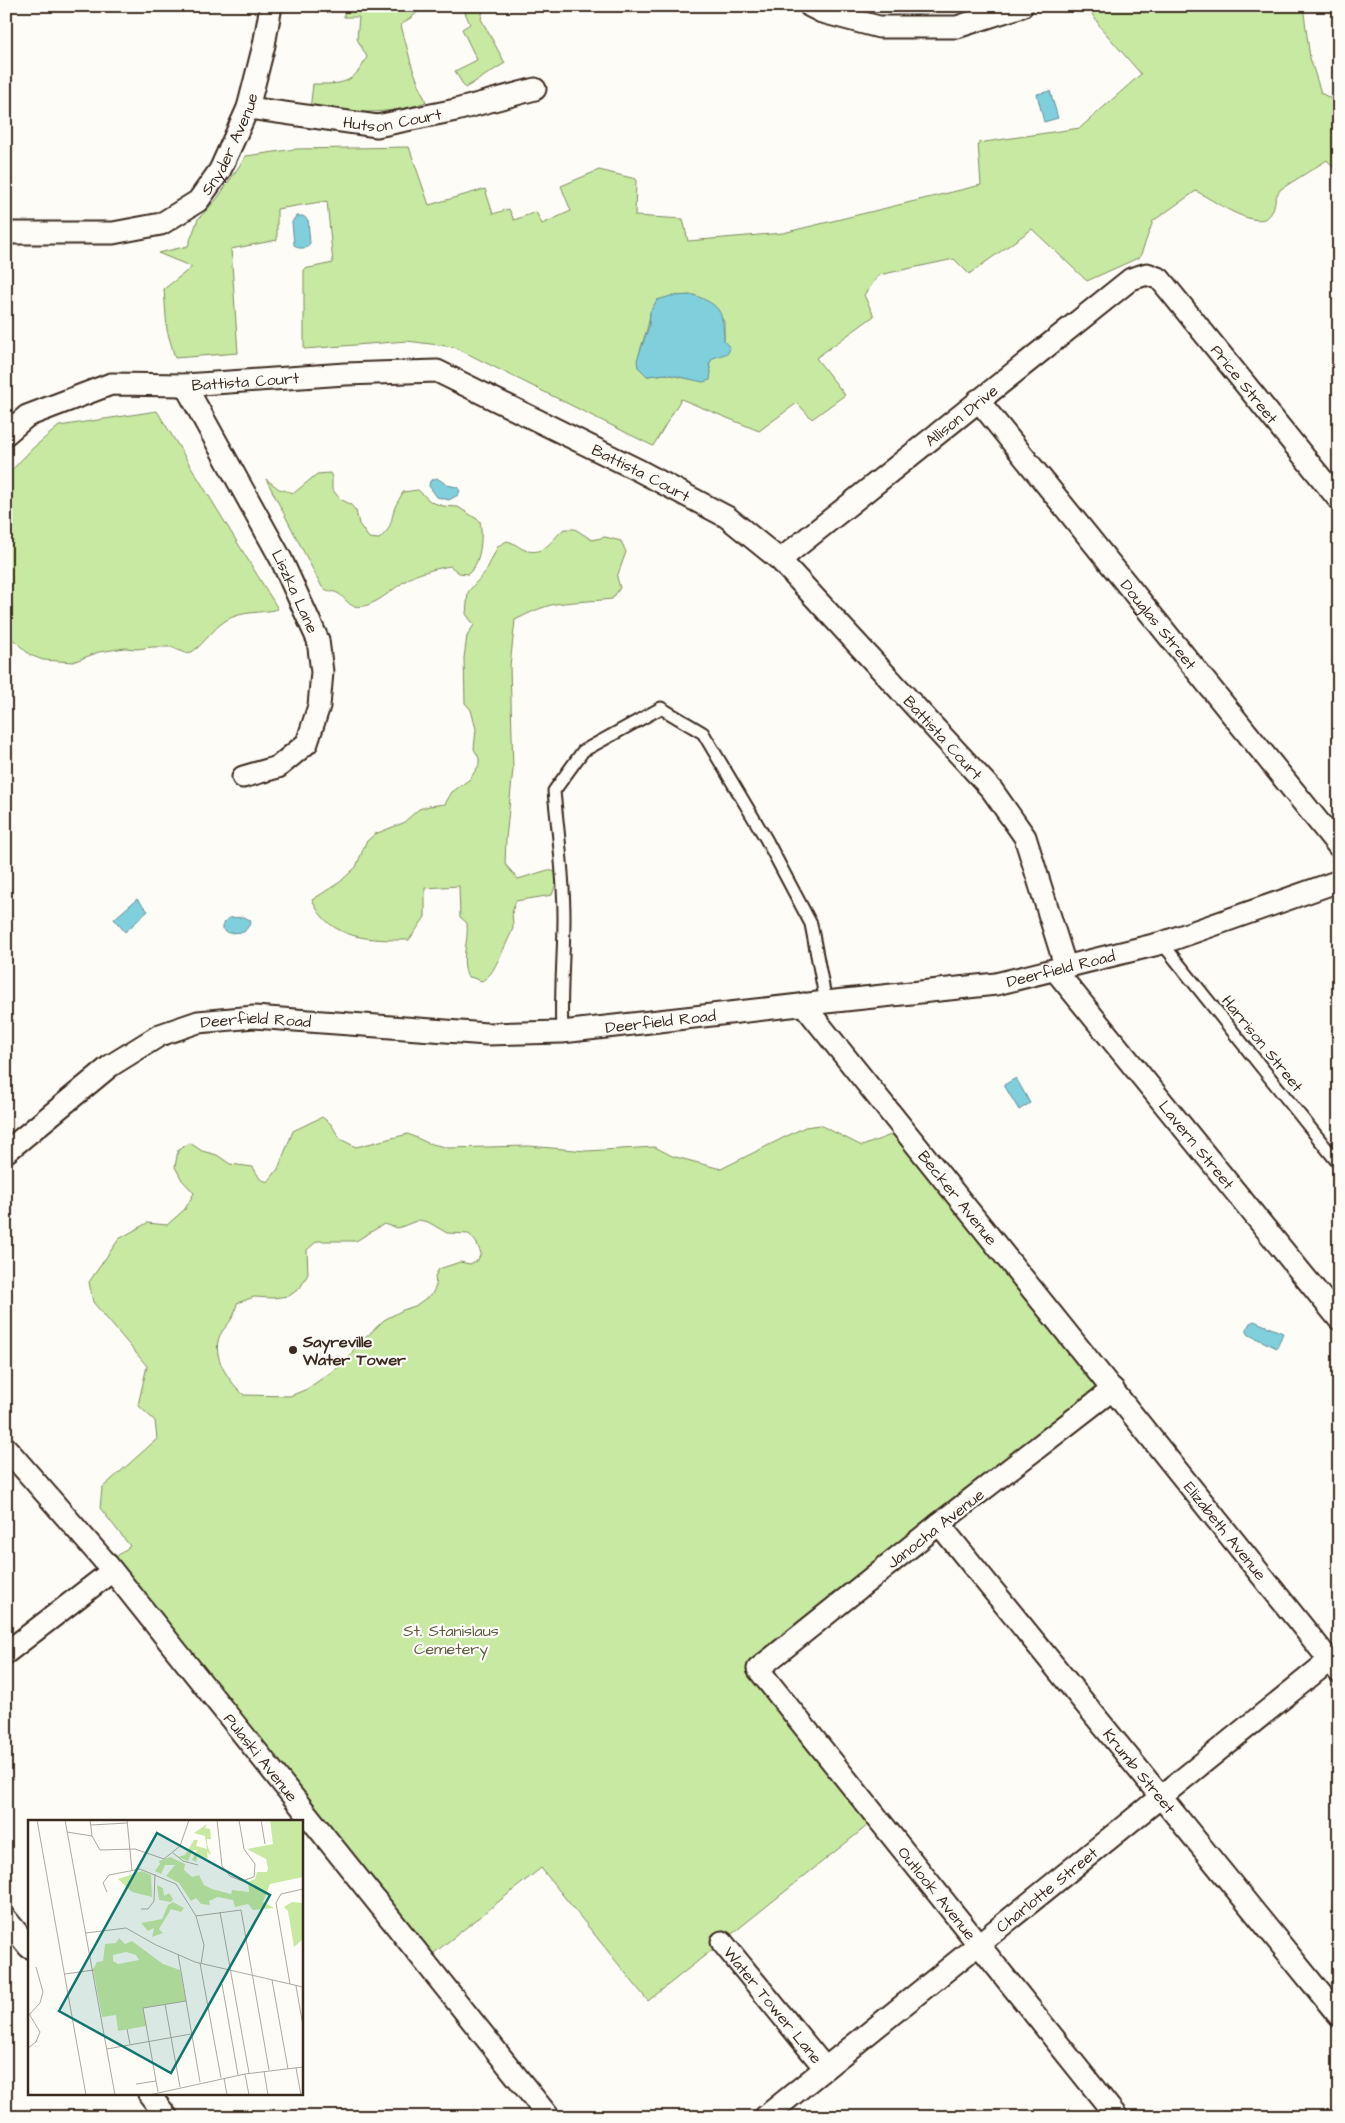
<svg xmlns="http://www.w3.org/2000/svg" width="1345" height="2123" font-family="'Architects Daughter',sans-serif">
	<rect width="100%" height="100%" fill="#fdfcf7"/>
	<filter id="ink" filterUnits="userSpaceOnUse"><feTurbulence type="fractalNoise" baseFrequency=".02" numOctaves="2"/><feDisplacementMap in="SourceGraphic" scale="10" xChannelSelector="R" yChannelSelector="G"/><feConvolveMatrix kernelMatrix="1 2 1 2 8 2 1 2 1" color-interpolation-filters="sRGB"/></filter>
	<g filter="url(#ink)">
		<!-- green -->
		<path fill="#c7e9a2" stroke="#818a60" fill-rule="evenodd" d="M 344,6 L 416,6 L 417,13 L 401,25 L 412,67 L 426,102 C 387,116 351,112 310,110 L 313,84 C 342,84 353,85 367,57 L 357,39 L 359,17 L 344,17 Z
			M 437,6 L 484,6 L 481,19 L 505,63 L 465,88 L 455,71 L 477,60 L 462,29 L 470,24 L 463,8 L 438,9 Z
			M 1087,6 L 1303,6 L 1310,58 L 1321,93 L 1339,103 L 1339,168 L 1332,166 L 1327,160 L 1281,189 C 1272,199 1277,209 1268,217 C 1253,229 1211,199 1196,191 L 1153,221 L 1140,257 L 1087,281 L 1032,229 L 969,274 L 954,259 L 879,275 L 864,295 L 874,316 L 816,358 L 845,395 L 812,419 L 797,403 L 759,431 L 681,399 L 653,446 L 454,347 L 407,341 L 304,349 L 304,269 L 333,263 L 327,201 L 277,209 L 277,240 L 231,249 L 238,353 L 175,358 L 167,330 L 164,289 L 192,267 L 158,253 L 188,246 L 198,219 L 217,199 L 246,156 L 296,149 L 409,147 L 429,205 L 485,189 L 493,214 L 509,209 L 514,220 L 536,212 L 542,224 L 571,211 L 561,186 L 599,170 L 636,179 L 635,216 L 683,219 L 688,241 L 783,233 L 981,185 L 978,143 L 1080,128 L 1141,74 L 1101,28 ZM 694,295 L 724,321 L 724,341 L 709,364 L 711,372 L 692,379 L 666,374 L 647,376 L 638,367 C 638,347 649,332 650,312 L 671,296 Z
			M 157,411 L 278,609 C 261,614 242,610 225,621 C 211,630 203,647 188,654 L 171,647 L 152,647 L 137,649 L 125,648 L 99,652 L 73,662 L 43,660 L 30,655 L 6,633 L 6,476 L 33,448 L 59,426 Z
			M 330,473 L 332,477 L 332,489 L 340,499 L 350,504 L 356,511 L 359,524 L 369,538 L 379,539 C 393,527 390,522 395,507 C 397,502 401,497 403,492 L 418,490 L 431,502 L 443,506 L 458,507 L 480,521 C 483,537 481,564 468,574 L 459,573 L 450,566 C 439,568 426,571 416,575 C 398,582 374,611 354,606 C 347,604 345,598 339,594 C 333,590 329,593 322,587 L 266,479 L 279,489 L 294,493 L 317,474 Z
			M 564,529 L 575,529 L 592,540 L 605,537 L 621,541 L 626,552 L 617,577 L 620,588 L 612,599 C 596,601 581,601 564,603 C 547,604 531,612 515,620 L 510,666 L 513,769 L 506,839 L 505,864 L 518,879 L 548,870 L 556,872 L 556,884 L 552,895 L 516,901 C 510,914 513,915 513,928 C 512,932 494,970 491,973 C 489,976 485,979 482,981 L 467,976 C 460,956 469,943 467,923 L 460,917 L 459,886 L 425,888 L 425,917 L 409,940 C 371,940 330,941 312,900 L 340,882 L 356,867 L 366,842 L 375,834 L 403,823 L 419,809 L 429,806 L 445,804 L 452,792 L 470,779 L 479,765 L 479,758 L 474,749 L 476,729 L 471,710 L 465,703 L 464,658 L 467,636 L 474,625 L 466,614 L 468,592 L 486,571 L 498,546 L 507,541 C 515,543 518,547 525,550 C 544,557 552,539 564,529 Z
			M 322,1117 L 331,1124 L 340,1139 L 356,1147 L 408,1134 L 428,1143 L 449,1148 L 528,1146 L 587,1151 L 655,1147 L 672,1156 L 721,1169 L 805,1127 L 820,1125 L 862,1146 L 904,1130 L 1113,1389 L 758,1668 L 877,1818 L 648,2001 L 541,1868 L 424,1961 L 107,1564 L 130,1546 L 100,1508 L 102,1488 L 157,1439 L 155,1421 L 138,1405 L 147,1366 L 93,1302 L 89,1282 L 119,1239 L 147,1223 L 167,1225 L 185,1209 L 194,1193 L 182,1180 L 175,1167 L 178,1150 L 190,1143 L 202,1151 L 217,1155 L 230,1164 L 253,1167 L 260,1179 L 268,1182 L 278,1169 L 293,1131 ZM 419,1220 L 428,1222 L 447,1233 L 469,1234 L 476,1242 L 481,1253 L 478,1260 L 470,1264 L 460,1262 L 439,1269 L 435,1276 L 436,1286 L 432,1294 L 415,1306 L 403,1310 L 384,1320 L 354,1349 L 347,1361 L 307,1389 L 290,1396 L 244,1395 C 230,1382 214,1361 218,1341 C 220,1331 228,1326 232,1318 C 235,1313 236,1308 237,1303 L 254,1297 L 272,1298 L 289,1296 L 300,1288 L 308,1274 L 307,1250 L 317,1241 L 356,1241 L 384,1224 L 398,1228 Z"/>
		<!-- water -->
		<path fill="#80cfdd" stroke="#648d91" d="M 1050,91 L 1058,118 L 1044,122 L 1037,94 Z
			M 296,216 L 303,216 L 308,220 L 310,243 L 306,248 L 299,248 L 294,245 L 292,222 Z
			M 694,295 C 722,306 723,312 724,341 L 730,348 L 728,353 L 713,358 L 709,364 L 711,372 L 710,380 L 703,382 L 666,374 L 647,376 L 638,367 L 637,360 L 649,326 L 650,312 L 657,300 L 671,296 Z
			M 437,478 L 447,485 L 457,487 L 460,491 L 458,495 L 449,500 L 437,497 L 429,486 L 430,481 Z
			M 137,899 L 148,911 L 125,932 L 114,919 Z
			M 244,917 L 250,920 L 251,923 L 244,932 L 228,933 L 223,930 L 223,923 L 229,918 Z
			M 1016,1078 L 1030,1103 L 1019,1110 L 1004,1085 Z
			M 1254,1321 L 1283,1333 L 1277,1348 L 1249,1335 L 1246,1330 L 1250,1323 Z"/>
		<g fill="none" stroke-linecap="round" stroke-linejoin="round">
			<!-- lane casing -->
			<g stroke="#3b2a1e" stroke-width="15">
				<path id="lane" d="M 1162,943 L 1339,1164
					M 562,1032 C 560,994 564,956 564,917 C 564,875 558,833 554,791 L 583,751 L 661,708 L 703,733 L 766,839 L 811,924 L 826,1002"/>
			</g>
			<!-- street casing -->
			<g stroke="#3b2a1e" stroke-width="25">
				<g id="street">
					<path d="M 810,6 L 822,12 L 879,27 L 957,27 L 1022,6"/>
					<path id="s1" d="M 248,108 L 377,126 L 456,110 L 535,89"/>
					<path id="s2" d="M 6,233 L 113,233 L 161,224 L 198,201 L 220,170 L 248,108 L 264,45 L 271,6"/>
					<path id="s3" d="M 185,385 L 281,559 L 318,640 L 322,672 L 319,706 L 307,743 L 278,767 L 243,777"/>
					<path id="s4" d="M 978,400 L 1339,847"/>
					<path id="s5" d="M 6,434 L 27,416 L 111,384 L 185,385 L 345,374 L 437,371 L 640,471 L 727,517 L 780,560 L 992,790 L 1025,837 L 1066,968"/>
					<path id="s6" d="M 780,560 L 1131,279 L 1147,274 L 1160,279 L 1339,500"/>
					<path id="s7" d="M 1055,970 L 1339,1319"/>
					<path id="s8" d="M 803,1004 L 1339,1672"/>
					<path id="s9" d="M 6,1152 L 110,1066 L 160,1035 L 198,1022 L 254,1017 L 487,1034 L 562,1032 L 826,1002 L 996,984 L 1162,943 L 1339,881"/>
					<path id="s10" d="M 1113,1389 L 939,1524 L 758,1669 L 1117,2117"/>
					<path id="s11" d="M 6,1448 L 107,1564 L 549,2117"/>
					<path id="s12" d="M 939,1524 L 1339,2016"/>
					<path d="M 6,1653 L 112,1571"/>
					<path d="M 6,1919 L 29,1947"/>
					<path id="s13" d="M 722,1942 L 825,2068"/>
					<path d="M 149,2094 L 167,2117"/>
					<path id="s14" d="M 765,2117 L 1330,1660"/>
				</g>
			</g>
			<!-- lane -->
			<use href="#lane" stroke="#fdfcf7" stroke-width="11"/>
			<!-- street -->
			<use href="#street" stroke="#fdfcf7" stroke-width="21"/>
		</g>
	</g>
	<!-- markers -->
	<circle fill="#3b2a1e" stroke="#fdfcf7" stroke-width="2" cx="293" cy="1350" r="5"/>
	<g text-anchor="middle" stroke-width="4.5" stroke-linejoin="round" paint-order="stroke">
		<!-- street labels -->
		<g font-size="16" fill="#3b2a1e" stroke="#fdfcf7">
			<text dy="6" stroke="none"><textPath href="#s1" startOffset="146">Hutson Court</textPath></text>
			<text dy="6" stroke="none"><textPath href="#s2" startOffset="265">Snyder Avenue</textPath></text>
			<text dy="6" stroke="none"><textPath href="#s5" startOffset="252">Battista Court</textPath></text>
			<text dy="6" stroke="none"><textPath href="#s6" startOffset="615">Price Street</textPath></text>
			<text dy="6" stroke="none"><textPath href="#s6" startOffset="232">Allison Drive</textPath></text>
			<text dy="6" stroke="none"><textPath href="#s5" startOffset="672">Battista Court</textPath></text>
			<text dy="6" stroke="none"><textPath href="#s3" startOffset="234">Liszka Lane</textPath></text>
			<text dy="6" stroke="none"><textPath href="#s4" startOffset="288">Douglas Street</textPath></text>
			<text dy="6" stroke="none"><textPath href="#s5" startOffset="1078">Battista Court</textPath></text>
			<text dy="6" stroke="none"><textPath href="#s9" startOffset="1102">Deerfield Road</textPath></text>
			<text dy="6" stroke="none"><textPath href="#s9" startOffset="698">Deerfield Road</textPath></text>
			<text dy="6" stroke="none"><textPath href="#s9" startOffset="292">Deerfield Road</textPath></text>
			<text transform="translate(1263 1043) rotate(51)" y="6">Harrison Street</text>
			<text dy="6" stroke="none"><textPath href="#s7" startOffset="225">Lavern Street</textPath></text>
			<text dy="6" stroke="none"><textPath href="#s8" startOffset="248">Becker Avenue</textPath></text>
			<text transform="translate(935 1528) rotate(-38)" y="6">Janocha Avenue</text>
			<text dy="6" stroke="none"><textPath href="#s8" startOffset="675">Elizabeth Avenue</textPath></text>
			<text dy="6" stroke="none"><textPath href="#s11" startOffset="401">Pulaski Avenue</textPath></text>
			<text dy="6" stroke="none"><textPath href="#s12" startOffset="318">Krumb Street</textPath></text>
			<text dy="6" stroke="none"><textPath href="#s14" startOffset="362">Charlotte Street</textPath></text>
			<text dy="6" stroke="none"><textPath href="#s10" startOffset="739">Outlook Avenue</textPath></text>
			<text dy="6" stroke="none"><textPath href="#s13" startOffset="81">Water Tower Lane</textPath></text>
		</g>
		<!-- poi labels -->
		<g font-size="16" font-weight="bold" fill="#3b2a1e" stroke="#fdfcf7" text-anchor="start">
			<text x="303" y="1347">Sayreville<tspan x="303" dy="18">Water Tower</tspan></text>
		</g>
		<!-- park labels -->
		<g font-size="16" fill="#5e5a3f" stroke="#fdfcf7">
			<text x="451" y="1636">St. Stanislaus<tspan x="451" dy="18">Cemetery</tspan></text>
		</g>
	</g>
	<!-- overview -->
	<g transform="translate(28 1820)">
		<rect width="275" height="275" fill="#fdfcf7"/>
		<path d="M 242,0 L 275,0 L 275,57 L 242,64 L 235,82 L 246,88 L 225,90 L 220,84 L 207,87 L 205,80 L 190,77 L 181,81 L 182,85 L 173,84 L 168,78 L 163,81 L 151,63 L 138,56 L 147,45 L 137,45 L 133,54 L 127,51 L 132,44 L 131,41 L 142,37 L 157,44 L 156,50 L 164,57 L 171,55 L 176,65 L 184,69 L 203,74 L 204,70 L 221,72 L 220,62 L 227,59 L 229,52 L 239,52 L 240,48 L 238,39 L 219,29 L 245,24 ZM 179,4 L 177,8 L 182,9 L 183,19 L 179,19 L 179,24 L 183,35 L 179,32 L 180,38 L 177,39 L 170,35 L 168,42 L 164,40 L 169,30 L 165,30 L 160,41 L 150,37 L 157,35 L 166,20 L 170,20 L 168,26 L 179,29 L 177,16 L 166,13 ZM 114,51 L 123,55 L 124,77 L 104,72 L 90,59 ZM 129,65 L 135,68 L 136,76 L 141,73 L 145,79 L 143,82 L 131,80 ZM 145,82 L 156,88 L 153,92 L 143,89 L 131,109 L 135,113 L 124,117 L 126,108 L 120,111 L 113,103 L 134,99 L 140,85 ZM 264,82 L 275,83 L 274,120 L 266,127 L 260,91 L 256,87 ZM 91,118 L 97,124 L 104,121 L 135,144 L 152,150 L 158,181 L 115,188 L 118,206 L 90,211 L 88,195 L 74,197 L 65,149 L 69,142 L 75,141 L 77,124 L 88,123 ZM 98,132 L 108,135 L 111,140 L 90,144 L 85,141 L 85,135 Z" fill="#c7e9a2" fill-rule="evenodd"/>
		<path fill="none" stroke="#afa8a0" stroke-width="1" d="M 9,0 L 58,275M 37,0 L 87,275M 62,0 L 64,16M 99,0 L 104,51M 189,0 L 194,46 L 202,56 L 214,61 L 226,57 L 227,44 L 216,29 L 211,0M 233,0 L 237,24M 63,5 L 99,3M 39,12 L 64,16 L 72,30 L 107,29 L 136,39 L 152,26 L 161,0M 145,33 L 155,41 L 170,45M 79,72 L 75,63 L 81,55 L 112,49 L 148,64 L 168,96 L 176,125 L 173,144M 113,89 L 120,89 L 126,81 L 127,54M 192,92 L 221,253M 168,96 L 213,90 L 241,250M 58,113 L 98,108 L 128,125 L 167,142 L 275,167M 150,134 L 172,262M 172,143 L 193,258M 37,154 L 66,150M 244,160 L 260,249M 194,164 L 210,255M 262,164 L 248,83 L 253,74 L 275,69M 268,166 L 275,206M 137,184 L 152,267M 0,192 L 12,212 L 8,222 L 0,228M 0,196 L 12,183 L 15,172 L 8,147M 99,209 L 102,224M 79,229 L 163,214M 268,248 L 273,275M 236,251 L 240,275M 217,254 L 221,275M 196,258 L 199,275M 108,264 L 128,261M 130,272 L 115,188 L 158,181M 121,275 L 217,254 L 275,247"/>
		<path fill="#0f766e" fill-opacity="0.15" stroke="#0f766e" stroke-width="2.5" d="M 129,13 L 242,75 L 143,253 L 31,191 Z"/>
		<rect width="275" height="275" fill="none" stroke="#3b2a1e" stroke-width="2.5"/>
	</g>
	<!-- margin -->
	<rect width="1345" height="2123" fill="none" stroke="#fdfcf7" stroke-width="25"/>
	<rect x="12" y="12" width="1320" height="2098" fill="none" stroke="#3b2a1e" stroke-width="2" filter="url(#ink)"/>
</svg>
